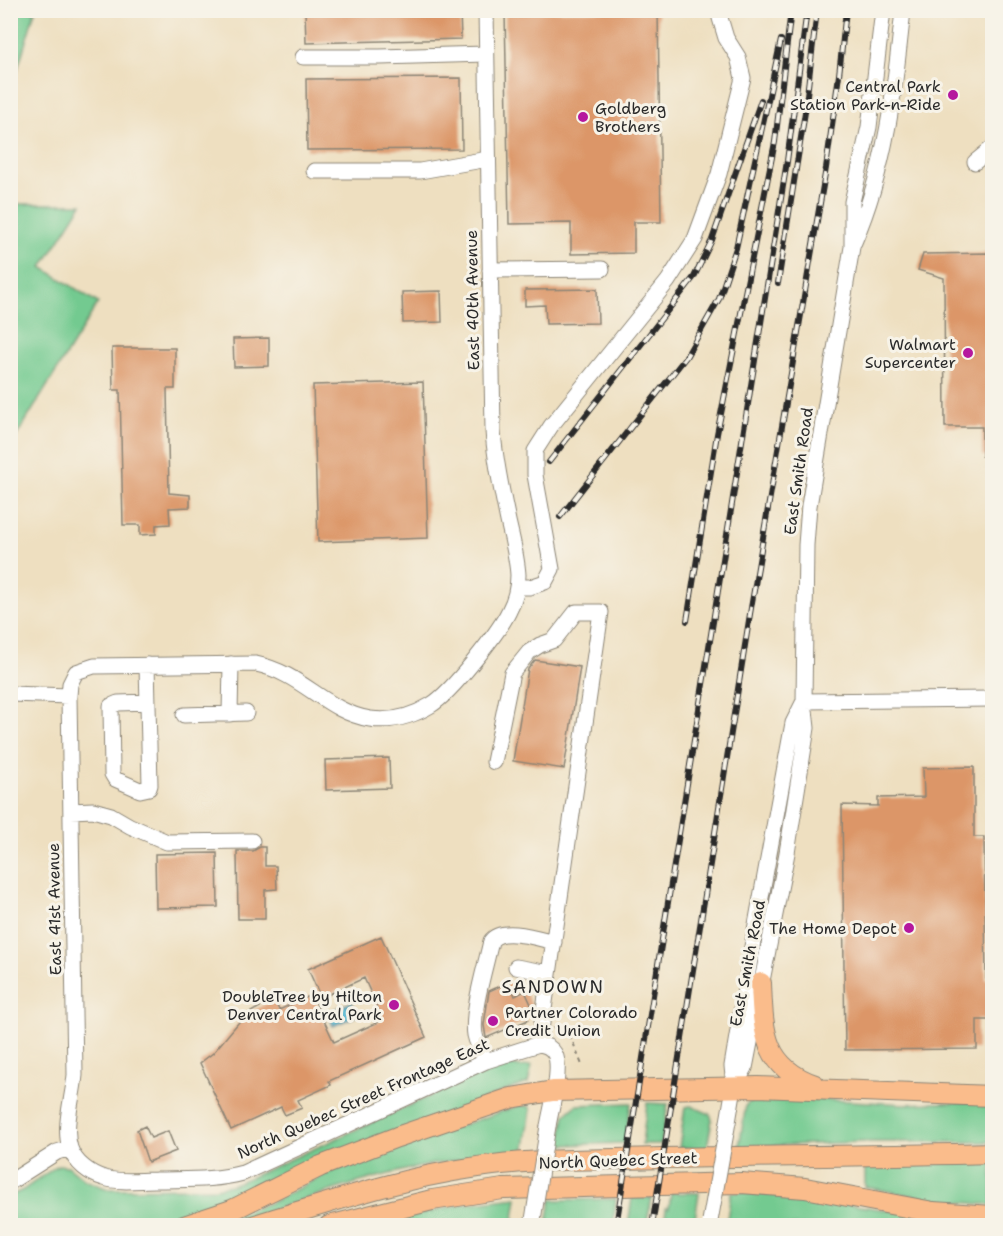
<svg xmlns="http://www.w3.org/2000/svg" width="1003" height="1236" font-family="'Shantell Sans',sans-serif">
	<rect width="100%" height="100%" fill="#f7f3e8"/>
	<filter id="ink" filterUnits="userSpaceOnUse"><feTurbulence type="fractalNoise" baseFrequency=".0167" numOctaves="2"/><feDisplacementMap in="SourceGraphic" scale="12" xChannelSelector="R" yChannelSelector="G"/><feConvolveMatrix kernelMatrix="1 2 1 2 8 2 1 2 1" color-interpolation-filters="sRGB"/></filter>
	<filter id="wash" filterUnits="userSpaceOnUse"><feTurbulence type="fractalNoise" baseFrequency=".008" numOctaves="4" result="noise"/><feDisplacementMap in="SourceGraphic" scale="24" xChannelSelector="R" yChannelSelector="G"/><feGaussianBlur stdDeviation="1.35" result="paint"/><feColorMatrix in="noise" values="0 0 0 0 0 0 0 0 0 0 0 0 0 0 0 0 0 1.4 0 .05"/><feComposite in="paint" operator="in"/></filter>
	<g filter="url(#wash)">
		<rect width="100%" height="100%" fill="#eedfc0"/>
		<!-- green -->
		<path fill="#73ca90" stroke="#4f7a5e" stroke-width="1.5" d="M 11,10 L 35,11 L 11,91 L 10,11 Z
			M 11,204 L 82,204 L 42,267 L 98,303 L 11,445 Z
			M 508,1064 L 520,1067 L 532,1065 L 528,1083 L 499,1093 L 209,1215 L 174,1225 L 11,1225 L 10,1196 L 23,1190 L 58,1165 L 68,1166 L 85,1180 L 108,1189 L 215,1188 L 231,1185 L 256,1175 L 499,1065 Z
			M 756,1096 L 905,1104 L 992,1101 L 992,1142 L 861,1142 L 739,1147 L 746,1105 Z
			M 631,1103 L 625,1143 L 560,1145 L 565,1115 L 577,1105 Z
			M 647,1103 L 668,1104 L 661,1144 L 642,1144 Z
			M 518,1106 L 529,1106 L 531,1110 L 524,1153 C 491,1156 457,1159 424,1166 C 359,1179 296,1203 233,1223 L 231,1217 L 272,1202 L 330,1172 L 355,1162 Z
			M 691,1106 L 710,1114 L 712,1119 L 707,1148 L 679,1148 L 685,1107 Z
			M 992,1161 L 992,1205 L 938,1200 L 865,1187 L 865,1162 Z
			M 731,1192 L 768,1192 L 992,1226 L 726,1226 Z
			M 671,1193 L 699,1193 L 694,1225 L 664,1226 L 666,1208 L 669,1208 Z
			M 517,1198 L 513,1225 L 367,1226 L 464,1204 Z
			M 632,1198 L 652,1198 L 646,1225 L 628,1225 Z
			M 616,1199 L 613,1225 L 547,1225 L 551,1200 Z"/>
		<!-- water -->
		<path fill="#50b4cf" stroke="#3e707d" stroke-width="1.5" d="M 352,1002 L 358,1015 L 333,1026 L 328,1012 Z"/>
		<g id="blocks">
			<!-- building -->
			<path fill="#dc9667" d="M 305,10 L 460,10 L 461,39 L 306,43 Z
				M 658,10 L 661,222 L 634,222 L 634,253 L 571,254 L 571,223 L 509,224 L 505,12 Z
				M 461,78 L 462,149 L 307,150 L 306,79 Z
				M 993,253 L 993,456 L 982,456 L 982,427 L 945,427 L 944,278 L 918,270 L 923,254 Z
				M 597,289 L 598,323 L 546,324 L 545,305 L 525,306 L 525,290 Z
				M 441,291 L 442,322 L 403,323 L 402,292 Z
				M 269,338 L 269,366 L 234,367 L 233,339 Z
				M 112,348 L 175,348 L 175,389 L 167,389 L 169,493 L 190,495 L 190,507 L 169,508 L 170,524 L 156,525 L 156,534 L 140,535 L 140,525 L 123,525 L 120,390 L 113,390 Z
				M 423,382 L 428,538 L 318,542 L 313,385 Z
				M 535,660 L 580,667 L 564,769 L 513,761 L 528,669 Z
				M 389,758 L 390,788 L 326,790 L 325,760 Z
				M 974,767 L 974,837 L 984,837 L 986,979 L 993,979 L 993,1020 L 977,1020 L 977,1049 L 845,1050 L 842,805 L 878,806 L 878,798 L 924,797 L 923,768 Z
				M 260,847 L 265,847 L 265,866 L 276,866 L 277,889 L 265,890 L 265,919 L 238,919 L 237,851 L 253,851 Z
				M 217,853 L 218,907 L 156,908 L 155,854 Z
				M 381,936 L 426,1037 L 329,1081 L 331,1085 L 298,1100 L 302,1108 L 285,1115 L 281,1107 L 231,1130 L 200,1063 L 213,1053 L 244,1016 L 274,999 L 279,1010 L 312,995 L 334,1042 L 383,1020 L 364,978 L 321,998 L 308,969 Z
				M 509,982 L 515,996 L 525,991 L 534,1011 L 526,1015 L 528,1020 L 486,1038 L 484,1025 L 489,991 Z
				M 145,1126 L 151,1138 L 168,1131 L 176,1151 L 148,1162 L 137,1130 Z"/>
		</g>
	</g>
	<g filter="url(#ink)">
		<use href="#blocks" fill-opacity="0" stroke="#8c8576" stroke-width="1.5"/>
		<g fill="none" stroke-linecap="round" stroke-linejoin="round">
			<!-- minor casing -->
			<g stroke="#8c8576" stroke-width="17">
				<path id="minor" d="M 486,10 L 493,431 C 495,462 502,491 508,521 C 512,539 517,557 518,575 C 518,587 515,600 509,611 C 499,632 451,693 431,705 C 413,716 391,722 370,719 C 326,712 302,673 256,664 L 94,666 L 76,672 L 70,684 L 69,696 L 75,1075 C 73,1098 63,1126 70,1148 C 75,1163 90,1174 104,1178 C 120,1183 139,1180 155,1180 C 184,1179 214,1181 243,1173 L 486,1061 L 539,1044 C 546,1045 551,1047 555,1054 C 562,1069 551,1109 548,1126
					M 303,57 L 380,57 L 486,54
					M 975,162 L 992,148
					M 314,171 L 420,171 L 488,159
					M 854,242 C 886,169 895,89 903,10
					M 490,270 L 602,269
					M 517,587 L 530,587 L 545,582 L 552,569 L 535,475 L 535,451 L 551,426 L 668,281 L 695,239 L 719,174 L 743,78 L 738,57 L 726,38 L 720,18 L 720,10
					M 147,665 L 150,785 L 149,788 L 140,790 L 115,779 L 112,774 L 111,706 L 118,703 L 148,702
					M 10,694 L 69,696
					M 804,701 L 992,699
					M 230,714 L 231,664
					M 184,715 L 246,713
					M 494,762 L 512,673 L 529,652 L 540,645 L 554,640 L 576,612 L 601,612 L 539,1044
					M 71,811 L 93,810 L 111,815 L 130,826 L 167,842 L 252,841
					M 516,967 L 549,973
					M 486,1061 C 482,1053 477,1044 475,1035 C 471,1012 486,965 491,941 C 501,926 538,938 554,942
					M 734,1087 L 745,1068 L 787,853 L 807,728 L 804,701 L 806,545 L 809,506 L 852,247 L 852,202 L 869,127 L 883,10
					M 728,1122 L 734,1087 L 732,1066 L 753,941 L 793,723 L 804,701
					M 10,1182 L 57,1152 L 70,1148"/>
			</g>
			<!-- major casing -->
			<g stroke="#8c8576" stroke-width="22">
				<path id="major" d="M 761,983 C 763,1030 763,1067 815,1085
					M 184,1226 L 232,1210 L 321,1166 L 397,1137 L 511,1098 L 553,1091 L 758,1087 L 992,1096
					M 252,1226 C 325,1204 396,1179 471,1168 C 534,1158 598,1160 661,1158 C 772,1156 882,1156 992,1153
					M 329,1226 L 432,1200 L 503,1189 L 741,1183 L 805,1188 L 933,1212 L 992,1216"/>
			</g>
			<!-- path -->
			<path stroke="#8c8576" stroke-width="2" stroke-dasharray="4.5 4.5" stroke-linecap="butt" d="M 553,1028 L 570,1035 L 582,1065"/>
			<!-- minor -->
			<use href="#minor" stroke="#fff" stroke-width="15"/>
			<!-- major -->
			<use href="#major" stroke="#fabc8b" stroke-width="20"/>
			<!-- rail casing -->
			<g stroke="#2b2b2b" stroke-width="6">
				<path id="rail" d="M 778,283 L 805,112 L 817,10
					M 549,462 L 694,277 L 712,240 L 761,100
					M 560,517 L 686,357 L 719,299 L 736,248 L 781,40
					M 687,621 L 717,434 L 775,142 L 791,10
					M 616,1226 L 787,161 L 807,10
					M 652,1226 L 750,614 L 826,168 L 839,75 L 846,10"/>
			</g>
			<!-- rail -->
			<use href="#rail" stroke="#f7f3e8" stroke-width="4" stroke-dasharray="11" stroke-linecap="butt"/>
			<!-- minor-bridge casing -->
			<g stroke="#8c8576" stroke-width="17" stroke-linecap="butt">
				<path id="minor-bridge" d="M 710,1221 L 728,1122
					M 532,1226 L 548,1126"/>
			</g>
			<!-- minor-bridge -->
			<use href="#minor-bridge" stroke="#fff" stroke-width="15"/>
		</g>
	</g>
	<!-- markers -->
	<g fill="#b5179e" stroke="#f7f3e8" stroke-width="2">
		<circle cx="953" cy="95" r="6"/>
		<circle cx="583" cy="117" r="6"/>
		<circle cx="968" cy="353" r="6"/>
		<circle cx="909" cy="928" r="6"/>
		<circle cx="394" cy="1005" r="6"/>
		<circle cx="493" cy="1021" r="6"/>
	</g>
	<g text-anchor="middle" stroke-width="6" stroke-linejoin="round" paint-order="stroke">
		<!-- poi labels -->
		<g font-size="16" fill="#2b2b2b" stroke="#f7f3e8" text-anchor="end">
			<text x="941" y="92">Central Park<tspan x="941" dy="18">Station Park-n-Ride</tspan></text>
			<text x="595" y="114" text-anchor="start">Goldberg<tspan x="595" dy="18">Brothers</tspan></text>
			<text x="956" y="350">Walmart<tspan x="956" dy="18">Supercenter</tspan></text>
			<text x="897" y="934">The Home Depot</text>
			<text x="382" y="1002">DoubleTree by Hilton<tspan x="382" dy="18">Denver Central Park</tspan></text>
			<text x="505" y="1018" text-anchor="start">Partner Colorado<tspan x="505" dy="18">Credit Union</tspan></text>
		</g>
		<!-- street labels -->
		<g font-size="16" fill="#2b2b2b" stroke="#f7f3e8">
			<text transform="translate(472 300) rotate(-91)" y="6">East 40th Avenue</text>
			<text transform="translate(798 471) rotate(-82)" y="6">East Smith Road</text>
			<text transform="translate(54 909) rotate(-91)" y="6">East 41st Avenue</text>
			<text transform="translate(747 963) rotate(-79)" y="6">East Smith Road</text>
			<text transform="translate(363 1098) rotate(-24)" y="6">North Quebec Street Frontage East</text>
			<text transform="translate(618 1160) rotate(-2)" y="6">North Quebec Street</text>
		</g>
		<!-- neighbourhood labels -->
		<g font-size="18" letter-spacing="1.5" fill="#2b2b2b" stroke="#f7f3e8">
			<text x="553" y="993">SANDOWN</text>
		</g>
	</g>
	<!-- margin -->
	<rect width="1003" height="1236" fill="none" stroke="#f7f3e8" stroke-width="36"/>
</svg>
